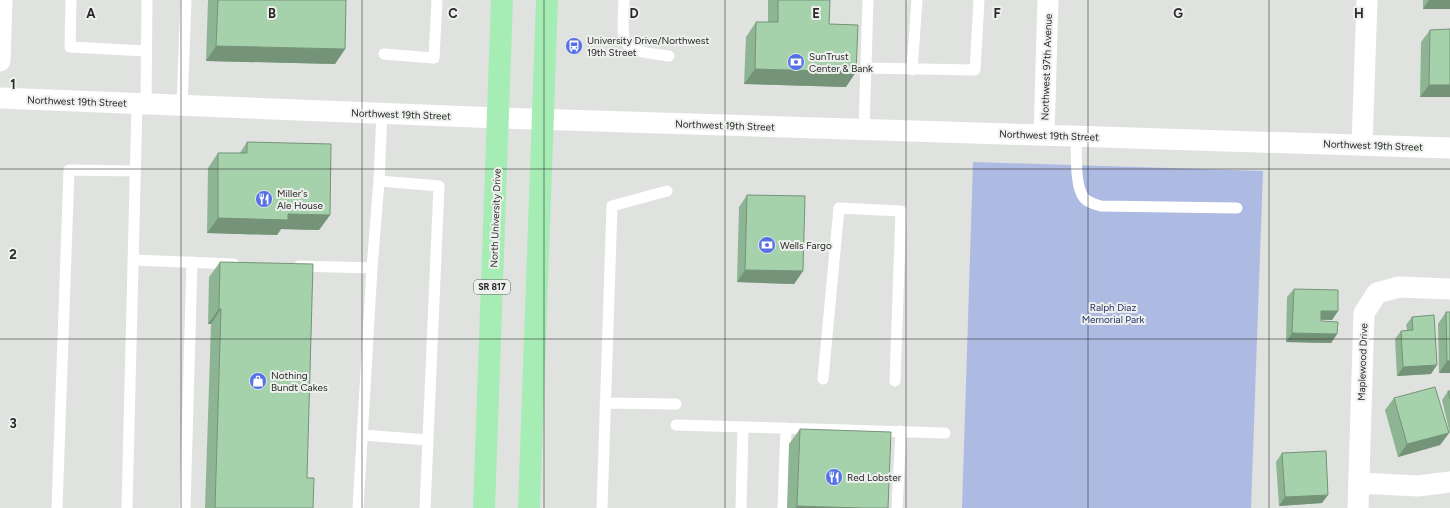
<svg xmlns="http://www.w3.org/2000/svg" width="1450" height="508" font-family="Figtree,sans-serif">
	<rect width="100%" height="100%" fill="#e0e2e0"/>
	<!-- green -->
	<path fill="#adbae2" d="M 973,162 L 1263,171 L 1251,508 L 962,508 Z"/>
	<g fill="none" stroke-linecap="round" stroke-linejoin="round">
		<!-- lane -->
		<path stroke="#fff" stroke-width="11" d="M 71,0 L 70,47 L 146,51
			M 624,0 C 622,48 619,50 669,56
			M 384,54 L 434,58 L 437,0
			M 865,68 L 975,70 L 979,0
			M 912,70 L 917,0
			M 146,104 L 147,0
			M 182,106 L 186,0
			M 864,129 L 868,0
			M 1076,135 C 1077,151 1074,185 1084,198 C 1089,203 1094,204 1101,206 L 1237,208
			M 379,181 L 439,186 L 425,508
			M 133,260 L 234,264
			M 299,266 L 372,268
			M 823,379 L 839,208 L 901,211 L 895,381
			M 605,403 L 676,404
			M 676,425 L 945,433
			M 362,435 L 428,440
			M 57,508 L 69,170 L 135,171
			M 127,508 L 137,104
			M 185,508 L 192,262
			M 358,508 L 372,268 L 379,181 L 382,113
			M 602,508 L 612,206 L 667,191
			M 741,508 L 743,427
			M 783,508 L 786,428
			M 897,508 L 901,431"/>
		<!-- street -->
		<path stroke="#fff" stroke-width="21" d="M 0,61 L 2,0
			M 0,98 L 499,118 L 1450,148
			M 1044,135 L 1048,0
			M 1362,145 L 1367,0
			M 1359,483 L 1418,486 L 1450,482
			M 1358,508 L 1364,313 L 1377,293 L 1399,287 L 1450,289"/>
		<!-- primary -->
		<path stroke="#a5edb5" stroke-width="22" d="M 484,508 L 502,0
			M 529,508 L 547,0"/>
	</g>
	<!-- wall -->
	<path fill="#8eb593" d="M 208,0 L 346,0 L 345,49 L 335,64 L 206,61 Z
		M 768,0 L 830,0 L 829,24 L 846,87 L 744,84 L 746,37 L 756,22 L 768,22 Z
		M 1423,0 L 1450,0 L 1450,9 L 1423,9 Z
		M 1430,30 L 1450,97 L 1420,97 L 1421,42 Z
		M 247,142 L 330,215 L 319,230 L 281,229 L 277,235 L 207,233 L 208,168 L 218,153 L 240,153 Z
		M 747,195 L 803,271 L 794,284 L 737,282 L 739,207 Z
		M 220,262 L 307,478 L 313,508 L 205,508 L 211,324 L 208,324 L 209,277 Z
		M 1294,289 L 1338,311 L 1332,320 L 1321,320 L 1321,321 L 1337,334 L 1331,343 L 1286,342 L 1287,297 Z
		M 1446,312 L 1450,312 L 1450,373 L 1439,373 L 1438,324 Z
		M 1412,317 L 1431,374 L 1397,376 L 1395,339 L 1401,331 L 1407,330 L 1406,325 Z
		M 1448,391 L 1450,391 L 1450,434 L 1442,400 Z
		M 1394,398 L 1449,433 L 1440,445 L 1398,457 L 1385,410 Z
		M 800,429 L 888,508 L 787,508 L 789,444 Z
		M 1282,453 L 1322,503 L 1279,506 L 1276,462 Z"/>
	<!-- shaded-wall -->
	<path fill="#749378" d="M 1429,0 L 1450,0 L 1450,9 L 1423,9 Z
		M 216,46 L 345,49 L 335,64 L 206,61 Z
		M 755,69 L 856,72 L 846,87 L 744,84 Z
		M 1429,85 L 1450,85 L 1450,97 L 1420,97 Z
		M 288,214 L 330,215 L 319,230 L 281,229 L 277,235 L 207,233 L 218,218 Z
		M 745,270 L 803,271 L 794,284 L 737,282 Z
		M 219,309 L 221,309 L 211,324 L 208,324 Z
		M 1321,311 L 1338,311 L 1332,320 L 1315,319 Z
		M 1292,333 L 1337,334 L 1331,343 L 1286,342 Z
		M 1447,361 L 1450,361 L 1450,373 L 1439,373 Z
		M 1437,365 L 1431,374 L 1397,376 L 1403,367 Z
		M 1449,433 L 1440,445 L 1398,457 L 1407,444 Z
		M 1328,495 L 1322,503 L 1279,506 L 1285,497 Z
		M 797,506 L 862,508 L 795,508 Z"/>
	<!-- building -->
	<path fill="#a5d2ab" stroke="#749378" d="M 218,0 L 346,0 L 345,49 L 216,46 Z
		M 778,0 L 830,0 L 829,24 L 858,25 L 856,72 L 755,69 L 756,22 L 778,22 Z
		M 1450,29 L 1450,85 L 1429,85 L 1430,30 Z
		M 247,142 L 331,144 L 330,215 L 288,214 L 288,220 L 218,218 L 218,153 L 247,153 Z
		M 747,195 L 805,196 L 803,271 L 745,270 Z
		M 220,262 L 313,264 L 307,478 L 314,478 L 313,508 L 215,508 L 221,309 L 219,309 Z
		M 1294,289 L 1338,290 L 1338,311 L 1321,311 L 1321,321 L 1338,322 L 1337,334 L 1292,333 Z
		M 1446,312 L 1450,312 L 1450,361 L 1447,361 Z
		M 1434,315 L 1437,365 L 1403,367 L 1401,331 L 1413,330 L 1412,317 Z
		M 1435,387 L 1449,433 L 1407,444 L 1394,398 Z
		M 1448,391 L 1450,391 L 1450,399 Z
		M 800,429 L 891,432 L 888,508 L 862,508 L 797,506 Z
		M 1326,451 L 1328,495 L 1285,497 L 1282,453 Z"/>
	<!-- grid -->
	<path fill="none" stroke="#282928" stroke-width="1" stroke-opacity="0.55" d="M 181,0 L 181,508M 362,0 L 362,508M 544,0 L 544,508M 725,0 L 725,508M 906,0 L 906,508M 1088,0 L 1088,508M 1269,0 L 1269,508M 0,169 L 1450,169M 0,339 L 1450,339"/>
	<!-- icons -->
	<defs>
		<g id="bus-disc" transform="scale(0.9)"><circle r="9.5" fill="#5671e6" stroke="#edf0ed"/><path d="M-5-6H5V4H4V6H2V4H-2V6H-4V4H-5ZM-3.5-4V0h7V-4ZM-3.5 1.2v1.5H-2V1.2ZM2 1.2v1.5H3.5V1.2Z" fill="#fff"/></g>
		<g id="bank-disc" transform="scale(0.9)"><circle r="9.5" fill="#5671e6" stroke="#edf0ed"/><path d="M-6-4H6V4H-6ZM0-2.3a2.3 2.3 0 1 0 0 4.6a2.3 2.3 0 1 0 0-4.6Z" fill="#fff"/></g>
		<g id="restaurant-disc" transform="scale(0.9)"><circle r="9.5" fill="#5671e6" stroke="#edf0ed"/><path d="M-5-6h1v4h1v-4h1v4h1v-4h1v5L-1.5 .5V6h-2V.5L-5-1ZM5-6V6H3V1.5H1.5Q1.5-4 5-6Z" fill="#fff"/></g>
		<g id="shop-disc" transform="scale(0.9)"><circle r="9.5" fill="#5671e6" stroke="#edf0ed"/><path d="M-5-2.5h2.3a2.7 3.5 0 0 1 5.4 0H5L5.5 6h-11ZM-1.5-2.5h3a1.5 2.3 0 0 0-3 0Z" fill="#fff"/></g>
	</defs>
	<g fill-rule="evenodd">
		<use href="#bus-disc" x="574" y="46"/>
		<use href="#bank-disc" x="796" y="62"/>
		<use href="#restaurant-disc" x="264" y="199"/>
		<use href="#bank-disc" x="767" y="245"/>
		<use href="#shop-disc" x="258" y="381"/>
		<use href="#restaurant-disc" x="834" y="477"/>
	</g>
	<g text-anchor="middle" stroke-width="4" stroke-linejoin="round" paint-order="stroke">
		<!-- shield labels -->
		<rect fill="#edf0ed" stroke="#636563" stroke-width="1" x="474" y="280" width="36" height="14" rx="3"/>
		<g font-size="9" font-weight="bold" fill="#282928">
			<text x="492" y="290">SR 817</text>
		</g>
		<!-- poi labels -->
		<g font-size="10" fill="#282928" stroke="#edf0ed" text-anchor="start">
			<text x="587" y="44">University Drive/Northwest<tspan x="587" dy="12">19th Street</tspan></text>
			<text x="809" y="60">SunTrust<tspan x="809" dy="12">Center &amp; Bank</tspan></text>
			<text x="277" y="197">Miller's<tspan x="277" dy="12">Ale House</tspan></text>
			<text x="780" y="249">Wells Fargo</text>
			<text x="271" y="379">Nothing<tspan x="271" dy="12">Bundt Cakes</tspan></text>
			<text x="847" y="481">Red Lobster</text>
		</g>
		<!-- street labels -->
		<g font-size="10" fill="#282928" stroke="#edf0ed">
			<text transform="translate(1046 67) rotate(-88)" y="4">Northwest 97th Avenue</text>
			<text transform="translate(77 101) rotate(2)" y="4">Northwest 19th Street</text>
			<text transform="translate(401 114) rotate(2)" y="4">Northwest 19th Street</text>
			<text transform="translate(725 125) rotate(2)" y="4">Northwest 19th Street</text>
			<text transform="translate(1049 135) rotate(2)" y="4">Northwest 19th Street</text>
			<text transform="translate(1373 145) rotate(2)" y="4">Northwest 19th Street</text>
			<text transform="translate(495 218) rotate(-88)" y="4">North University Drive</text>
			<text transform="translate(1362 362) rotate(-88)" y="4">Maplewood Drive</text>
		</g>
		<!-- park labels -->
		<g font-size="10" fill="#24326b" stroke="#edf0ed">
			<text x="1113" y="311">Ralph Diaz<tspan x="1113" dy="12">Memorial Park</tspan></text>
		</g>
	</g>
	<g font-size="13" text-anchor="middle" font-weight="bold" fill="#282928" stroke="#edf0ed" stroke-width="4" stroke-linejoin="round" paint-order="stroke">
		<text x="91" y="18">A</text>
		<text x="272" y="18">B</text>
		<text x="453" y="18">C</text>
		<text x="634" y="18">D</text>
		<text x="816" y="18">E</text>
		<text x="997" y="18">F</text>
		<text x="1178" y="18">G</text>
		<text x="1359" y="18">H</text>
		<text x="13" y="89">1</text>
		<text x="13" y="259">2</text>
		<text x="13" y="428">3</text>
	</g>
</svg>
